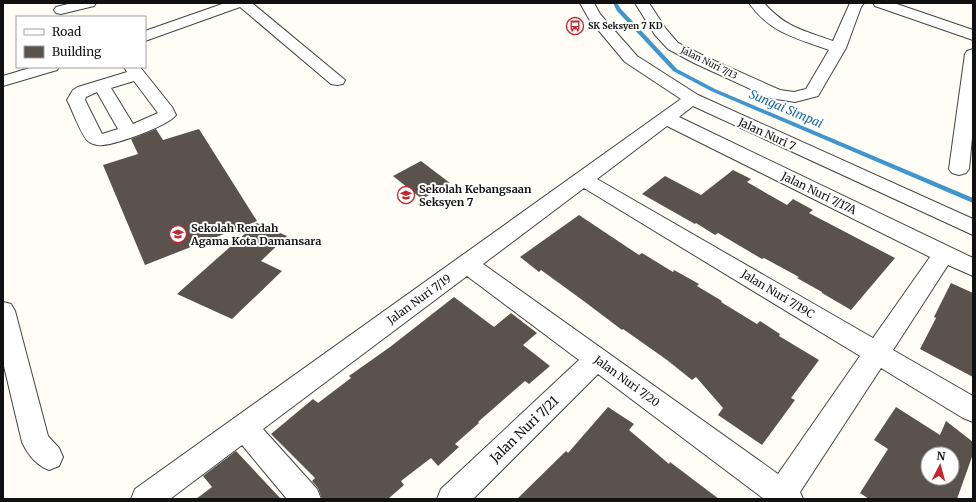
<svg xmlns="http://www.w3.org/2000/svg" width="976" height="502" font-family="Merriweather,serif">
	<rect width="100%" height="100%" fill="#fffdf5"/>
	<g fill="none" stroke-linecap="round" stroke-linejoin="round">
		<!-- stream -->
		<path fill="#3f96cf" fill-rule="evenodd" d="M 613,3 L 617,3 L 621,9 L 677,69 L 715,89 L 973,198 L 973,203 L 711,91 L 673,71 L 617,11 Z"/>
	</g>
	<!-- building -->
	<path fill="#5a524d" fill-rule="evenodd" d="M 156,129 L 163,140 L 199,129 L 257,221 L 145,265 L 103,165 L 138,154 L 131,139 Z
		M 421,161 L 450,183 L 422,199 L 393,176 Z
		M 733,170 L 751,179 L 747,182 L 787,205 L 793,199 L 813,210 L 809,213 L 895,258 L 851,310 L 822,293 L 822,292 L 797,278 L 799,277 L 764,258 L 762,259 L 718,233 L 715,235 L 696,223 L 695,224 L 642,194 L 665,176 L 701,195 Z
		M 579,215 L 639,255 L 642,253 L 673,272 L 674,270 L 699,284 L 697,286 L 722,301 L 721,302 L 757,324 L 760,321 L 780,334 L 779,336 L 819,360 L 791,398 L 795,400 L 762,445 L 718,415 L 723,408 L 696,377 L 692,380 L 667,360 L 623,329 L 622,330 L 585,302 L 541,270 L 539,272 L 520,257 Z
		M 257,223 L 287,236 L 261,261 L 282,271 L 232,319 L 177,294 Z
		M 951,283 L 973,293 L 973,377 L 920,349 L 936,318 L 934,317 Z
		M 454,297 L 494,327 L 511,313 L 537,333 L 523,345 L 550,366 L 529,384 L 525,381 L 478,422 L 479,423 L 455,444 L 459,447 L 438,466 L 431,458 L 401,481 L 404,485 L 388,499 L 322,499 L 318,488 L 312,481 L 315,478 L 271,434 L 313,399 L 318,403 L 351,378 L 349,376 L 390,347 Z
		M 608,407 L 634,424 L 629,430 L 669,464 L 670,462 L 719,499 L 517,499 L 566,451 L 568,453 Z
		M 896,407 L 940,435 L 946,421 L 973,442 L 973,454 L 957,499 L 869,499 L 860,493 L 888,449 L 874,440 ZM 928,454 L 952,454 L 952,478 L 928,478 Z
		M 236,451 L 281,499 L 196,499 L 212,487 L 203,476 Z"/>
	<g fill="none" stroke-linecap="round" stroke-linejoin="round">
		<!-- minor casing -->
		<g stroke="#444" stroke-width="2">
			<path id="minor" d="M 72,3 L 96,3 L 94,6 L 61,14 L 56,13 L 54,10 L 56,7 Z
				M 225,3 L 252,3 L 345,80 L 343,84 L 337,85 L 331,84 L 240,7 L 145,41 L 145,31 Z
				M 580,3 L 594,3 L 600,14 L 637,56 L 698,95 L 973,219 L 973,235 L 693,106 L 679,117 L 973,258 L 973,276 L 948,265 L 893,350 L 973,396 L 973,422 L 963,418 L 881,368 L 800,492 L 803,499 L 764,499 L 598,374 L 473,499 L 437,499 L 441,489 L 579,360 L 467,276 L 263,429 L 317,489 L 321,499 L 287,499 L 242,445 L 170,499 L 131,499 L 135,489 L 681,99 L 625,62 L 589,19 ZM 667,126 L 930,257 L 873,338 L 597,179 ZM 584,188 L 860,356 L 778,474 L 483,264 Z
				M 635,3 L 649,3 L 666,29 L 678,43 L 706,57 L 780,90 L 794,92 L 806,89 L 829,50 C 796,38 770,33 749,3 L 764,3 C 786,28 803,30 833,41 L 850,3 L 864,3 L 861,7 L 846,48 L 818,96 L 795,102 L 770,98 L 694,63 L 668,49 L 655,35 Z
				M 873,3 L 894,3 L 973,30 L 973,40 L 875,6 Z
				M 973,49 L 973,128 L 969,169 L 966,173 L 959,175 L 952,173 L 949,169 L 965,54 L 967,51 Z
				M 33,67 L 59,67 L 57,70 L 3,86 L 3,76 Z
				M 124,67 L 140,67 L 172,107 L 176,115 C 168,126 117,144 103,145 C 99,146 91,144 88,141 C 81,135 72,109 67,100 L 73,90 L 78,87 L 127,72 ZM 134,81 L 158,113 L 133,124 L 111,88 ZM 97,92 L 118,129 L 102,134 L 85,100 L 86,97 Z
				M 3,302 L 11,304 L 15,311 L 48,436 L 59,448 L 63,457 L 59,466 L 49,470 C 36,465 28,455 22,442 L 3,362 Z"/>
		</g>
		<!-- minor -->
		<use href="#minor" fill="#fff" fill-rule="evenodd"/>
	</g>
	<!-- icons -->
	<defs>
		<g id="bus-ring" transform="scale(0.9)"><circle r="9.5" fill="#fff" stroke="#c4262e" stroke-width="1.5"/><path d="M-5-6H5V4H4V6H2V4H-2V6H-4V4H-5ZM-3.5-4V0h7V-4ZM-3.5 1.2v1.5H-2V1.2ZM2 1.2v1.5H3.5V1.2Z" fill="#c4262e"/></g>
		<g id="school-ring" transform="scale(0.9)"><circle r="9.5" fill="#fff" stroke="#c4262e" stroke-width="1.5"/><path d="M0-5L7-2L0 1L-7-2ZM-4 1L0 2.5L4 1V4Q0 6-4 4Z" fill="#c4262e"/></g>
	</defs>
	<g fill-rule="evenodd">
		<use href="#bus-ring" x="575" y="26"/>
		<use href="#school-ring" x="406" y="195"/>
		<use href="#school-ring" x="178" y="234"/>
	</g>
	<g text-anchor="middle" stroke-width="4" stroke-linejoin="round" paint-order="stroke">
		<!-- far-poi labels -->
		<g font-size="9" font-weight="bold" fill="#111" stroke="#fff" text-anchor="start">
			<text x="588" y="29">SK Seksyen 7 KD</text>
		</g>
		<!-- far-street labels -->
		<g font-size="9" fill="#111" stroke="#fff">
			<text transform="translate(709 63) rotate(26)" y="3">Jalan Nuri 7/13</text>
		</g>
		<!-- street labels -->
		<g font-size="11" fill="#111" stroke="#fff">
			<text transform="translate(767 134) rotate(25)" y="4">Jalan Nuri 7</text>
			<text transform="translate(819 193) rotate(26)" y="4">Jalan Nuri 7/17A</text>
			<text transform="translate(778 294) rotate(31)" y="4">Jalan Nuri 7/19C</text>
			<text transform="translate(419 299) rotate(-36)" y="4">Jalan Nuri 7/19</text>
			<text transform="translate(627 381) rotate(36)" y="4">Jalan Nuri 7/20</text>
		</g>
		<!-- poi labels -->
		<g font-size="11" font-weight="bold" fill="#111" stroke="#fff" text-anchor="start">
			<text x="419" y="193">Sekolah Kebangsaan<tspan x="419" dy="13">Seksyen 7</tspan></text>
			<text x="191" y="232">Sekolah Rendah<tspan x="191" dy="13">Agama Kota Damansara</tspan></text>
		</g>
		<!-- water labels -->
		<g font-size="12" font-style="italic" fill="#1768a6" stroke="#fff">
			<text transform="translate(786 109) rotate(23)" y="4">Sungai Simpai</text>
		</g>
		<!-- near-street labels -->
		<g font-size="13" fill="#111" stroke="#fff">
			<text transform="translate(524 429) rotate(-44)" y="5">Jalan Nuri 7/21</text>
		</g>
	</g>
	<!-- border -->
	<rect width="976" height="502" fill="none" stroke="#111111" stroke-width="8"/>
	<!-- legend -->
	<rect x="16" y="16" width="130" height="52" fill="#ffffff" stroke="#a0a0a0"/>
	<rect x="24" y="29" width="20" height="6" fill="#ffffff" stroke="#a0a0a0"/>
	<text x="52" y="36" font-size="12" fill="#111111">Road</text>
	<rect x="24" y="46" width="20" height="12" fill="#5a524d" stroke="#a0a0a0"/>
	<text x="52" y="56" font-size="12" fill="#111111">Building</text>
	<!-- north arrow -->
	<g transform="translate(940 466) rotate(6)"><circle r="19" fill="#ffffff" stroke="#a0a0a0"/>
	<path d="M0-3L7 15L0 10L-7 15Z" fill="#c4262e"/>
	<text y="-6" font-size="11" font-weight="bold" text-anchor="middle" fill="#111111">N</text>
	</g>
</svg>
